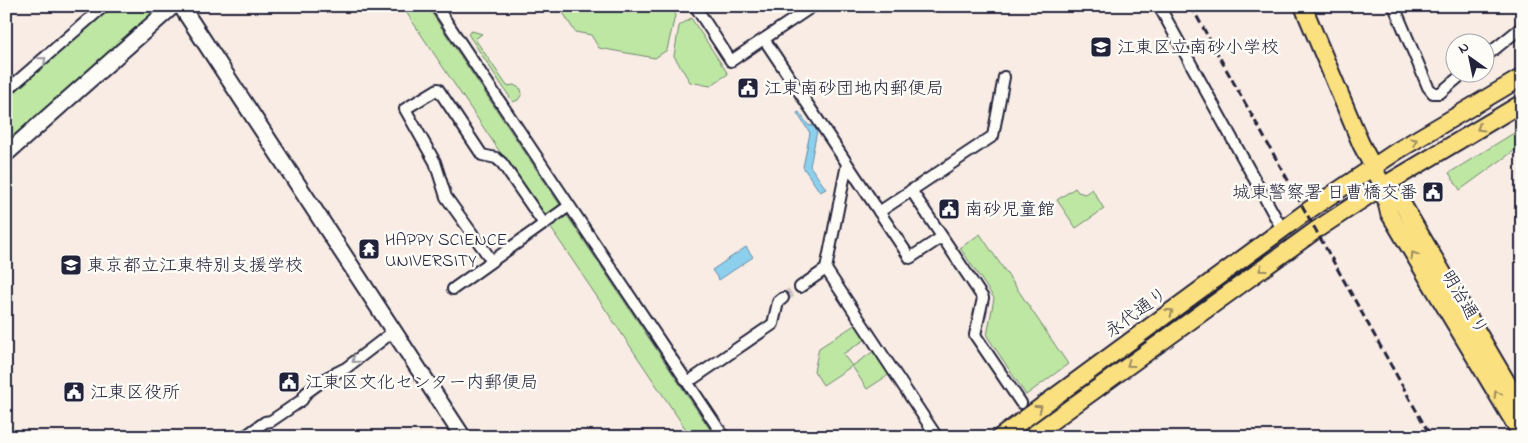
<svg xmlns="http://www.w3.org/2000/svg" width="1528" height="443" font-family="'Indie Flower','Klee One',sans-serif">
	<rect width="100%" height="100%" fill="#f8ece4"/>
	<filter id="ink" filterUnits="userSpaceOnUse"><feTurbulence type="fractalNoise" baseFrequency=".02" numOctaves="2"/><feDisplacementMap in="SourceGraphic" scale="10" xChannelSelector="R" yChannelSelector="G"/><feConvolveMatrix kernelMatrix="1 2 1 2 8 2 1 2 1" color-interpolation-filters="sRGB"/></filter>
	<g filter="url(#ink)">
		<!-- green -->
		<path fill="#bde7a3" stroke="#70846f" d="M 114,6 L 167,6 L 6,149 L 6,96 L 109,7 Z
			M 402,6 L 427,6 L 715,437 L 691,437 Z
			M 559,6 L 676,6 L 677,7 L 667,50 L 655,58 L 599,48 L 591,35 L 575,32 Z
			M 691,18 L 728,74 L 710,86 L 690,82 L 674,56 L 679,26 Z
			M 472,31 L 482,34 L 475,39 L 507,86 L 514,85 L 521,89 L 522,94 L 518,100 L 513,102 L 468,34 Z
			M 1522,128 L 1522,145 L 1460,190 L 1449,173 Z
			M 1075,188 L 1078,192 L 1085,194 L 1092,189 L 1104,209 L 1076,228 L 1057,200 Z
			M 980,234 L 1068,364 L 1026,395 L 987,336 L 994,298 L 960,248 Z
			M 856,324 L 866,339 L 843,354 L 852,366 L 874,351 L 890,374 L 867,389 L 852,366 L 823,385 L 814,371 L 819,348 Z"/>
		<!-- water -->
		<path fill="#8dd0ee" stroke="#628aa6" d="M 799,112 L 808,125 L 813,126 L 817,131 L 810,166 L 826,189 L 820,192 L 803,167 L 810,133 L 797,113 Z
			M 746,247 L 753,257 L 719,280 L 712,270 Z"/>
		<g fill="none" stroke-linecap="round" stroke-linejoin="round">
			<!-- street-tunnel -->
			<path stroke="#cdc4c2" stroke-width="10" stroke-dasharray="10 5" stroke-linecap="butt" d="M 783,298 L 800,287"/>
			<!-- street casing -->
			<g stroke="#22223b" stroke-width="14">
				<path id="street" d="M 436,6 L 724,437
					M 695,6 L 731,61 L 813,6
					M 1159,6 L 1282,229
					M 1394,6 L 1428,87 L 1433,93 L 1440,93 L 1465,72
					M 764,39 L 910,258 L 942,237
					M 1486,56 L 1522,27
					M 6,91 L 104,6
					M 911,190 L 983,298 L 975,335 L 1021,403
					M 879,212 L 993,136 L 1004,77
					M 492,261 L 446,197 L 435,162 L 405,109 L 438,89 L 482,155 L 496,158 L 502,163 L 544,224
					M 826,269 L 937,437
					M 800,287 L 826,269 L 847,164
					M 453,289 L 569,206
					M 694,378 L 773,324 L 778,302 L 783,298
					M 244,437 L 265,422 L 271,421 L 302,400 L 306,393 L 328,377 L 346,368 L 394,331"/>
			</g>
			<!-- secondary casing -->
			<g stroke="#22223b" stroke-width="19">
				<path id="secondary" d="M 181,6 L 463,437
					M 6,154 L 173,6"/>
			</g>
			<!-- primary casing -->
			<g stroke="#22223b" stroke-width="20">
				<path id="primary" d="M 1303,6 L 1361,144 L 1383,186 L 1389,213 L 1522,436
					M 1383,186 L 1403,205 L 1522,408
					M 1000,437 L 1306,212 L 1397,151 L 1522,77
					M 1030,437 L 1316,230 L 1383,186 L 1522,103"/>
			</g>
			<!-- street -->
			<use href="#street" stroke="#fdfcf7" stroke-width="10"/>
			<!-- secondary -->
			<use href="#secondary" stroke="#fdfcf7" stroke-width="15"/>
			<!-- primary -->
			<use href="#primary" stroke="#fbe080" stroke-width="16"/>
			<!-- rail -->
			<path stroke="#22223b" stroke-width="3" stroke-dasharray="8 4" stroke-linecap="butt" d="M 1191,6 L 1431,437"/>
		</g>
		<!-- one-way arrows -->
		<defs><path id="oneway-chevron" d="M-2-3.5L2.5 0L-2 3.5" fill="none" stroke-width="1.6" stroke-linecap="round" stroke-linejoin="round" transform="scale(1.25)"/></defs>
		<g stroke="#9a9aa2">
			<use href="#oneway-chevron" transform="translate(43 60) rotate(-41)"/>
			<use href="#oneway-chevron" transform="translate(355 360) rotate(141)"/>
		</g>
		<g stroke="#998a61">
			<use href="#oneway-chevron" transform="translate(1480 128) rotate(149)"/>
			<use href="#oneway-chevron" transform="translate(1414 141) rotate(-31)"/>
			<use href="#oneway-chevron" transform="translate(1414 255) rotate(-121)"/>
			<use href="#oneway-chevron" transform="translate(1262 269) rotate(144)"/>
			<use href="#oneway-chevron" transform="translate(1170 312) rotate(-36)"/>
			<use href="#oneway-chevron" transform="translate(1130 364) rotate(144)"/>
			<use href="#oneway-chevron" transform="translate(1497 394) rotate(-121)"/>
			<use href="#oneway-chevron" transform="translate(1039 408) rotate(-36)"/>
		</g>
	</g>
	<!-- icons -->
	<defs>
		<g id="school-square" transform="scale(1.125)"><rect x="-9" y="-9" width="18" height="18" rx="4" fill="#22223b" stroke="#fdfcf7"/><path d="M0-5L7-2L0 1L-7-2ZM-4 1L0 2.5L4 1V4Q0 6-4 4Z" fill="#fff"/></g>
		<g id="civic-square" transform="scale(1.125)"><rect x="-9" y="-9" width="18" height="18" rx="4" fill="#22223b" stroke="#fdfcf7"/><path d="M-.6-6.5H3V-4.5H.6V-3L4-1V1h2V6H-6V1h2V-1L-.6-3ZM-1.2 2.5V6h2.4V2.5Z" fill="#fff"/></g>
		<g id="temple-square" transform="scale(1.125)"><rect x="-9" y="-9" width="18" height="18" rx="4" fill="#22223b" stroke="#fdfcf7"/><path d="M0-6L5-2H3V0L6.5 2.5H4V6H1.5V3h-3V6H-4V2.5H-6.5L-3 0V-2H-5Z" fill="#fff"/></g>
	</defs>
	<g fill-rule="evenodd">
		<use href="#school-square" x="1101" y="47"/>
		<use href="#civic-square" x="748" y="88"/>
		<use href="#civic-square" x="1433" y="192"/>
		<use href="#civic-square" x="949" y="209"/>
		<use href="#temple-square" x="369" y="249"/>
		<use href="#school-square" x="71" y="265"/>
		<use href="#civic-square" x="289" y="382"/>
		<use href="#civic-square" x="74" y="392"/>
	</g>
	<g text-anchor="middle" stroke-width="5" stroke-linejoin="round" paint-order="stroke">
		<!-- poi labels -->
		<g font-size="18" fill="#22223b" stroke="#fdfcf7" text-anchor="start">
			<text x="1117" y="53">江東区立南砂小学校</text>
			<text x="764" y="94">江東南砂団地内郵便局</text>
			<text x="1417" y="198" text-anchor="end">城東警察署 日曹橋交番</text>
			<text x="965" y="215">南砂児童館</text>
			<text x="385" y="245">HAPPY SCIENCE<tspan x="385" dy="21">UNIVERSITY</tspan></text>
			<text x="87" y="271">東京都立江東特別支援学校</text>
			<text x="305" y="388">江東区文化センター内郵便局</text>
			<text x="90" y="398">江東区役所</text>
		</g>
		<!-- street labels -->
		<g font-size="18" fill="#22223b" stroke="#fdfcf7">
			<text transform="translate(1465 302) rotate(59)" y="6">明治通り</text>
			<text transform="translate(1136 312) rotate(-36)" y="6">永代通り</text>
		</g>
	</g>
	<!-- margin -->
	<rect width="1528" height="443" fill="none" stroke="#fdfcf7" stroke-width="25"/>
	<rect x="12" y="12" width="1503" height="418" fill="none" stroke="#22223b" stroke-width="2" filter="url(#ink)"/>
	<!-- north arrow -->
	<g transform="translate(1470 58) rotate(327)"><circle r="24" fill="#fdfcf7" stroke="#a5a5ac"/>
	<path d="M0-4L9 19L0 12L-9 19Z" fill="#22223b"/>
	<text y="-8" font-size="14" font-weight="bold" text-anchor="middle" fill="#22223b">N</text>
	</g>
</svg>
